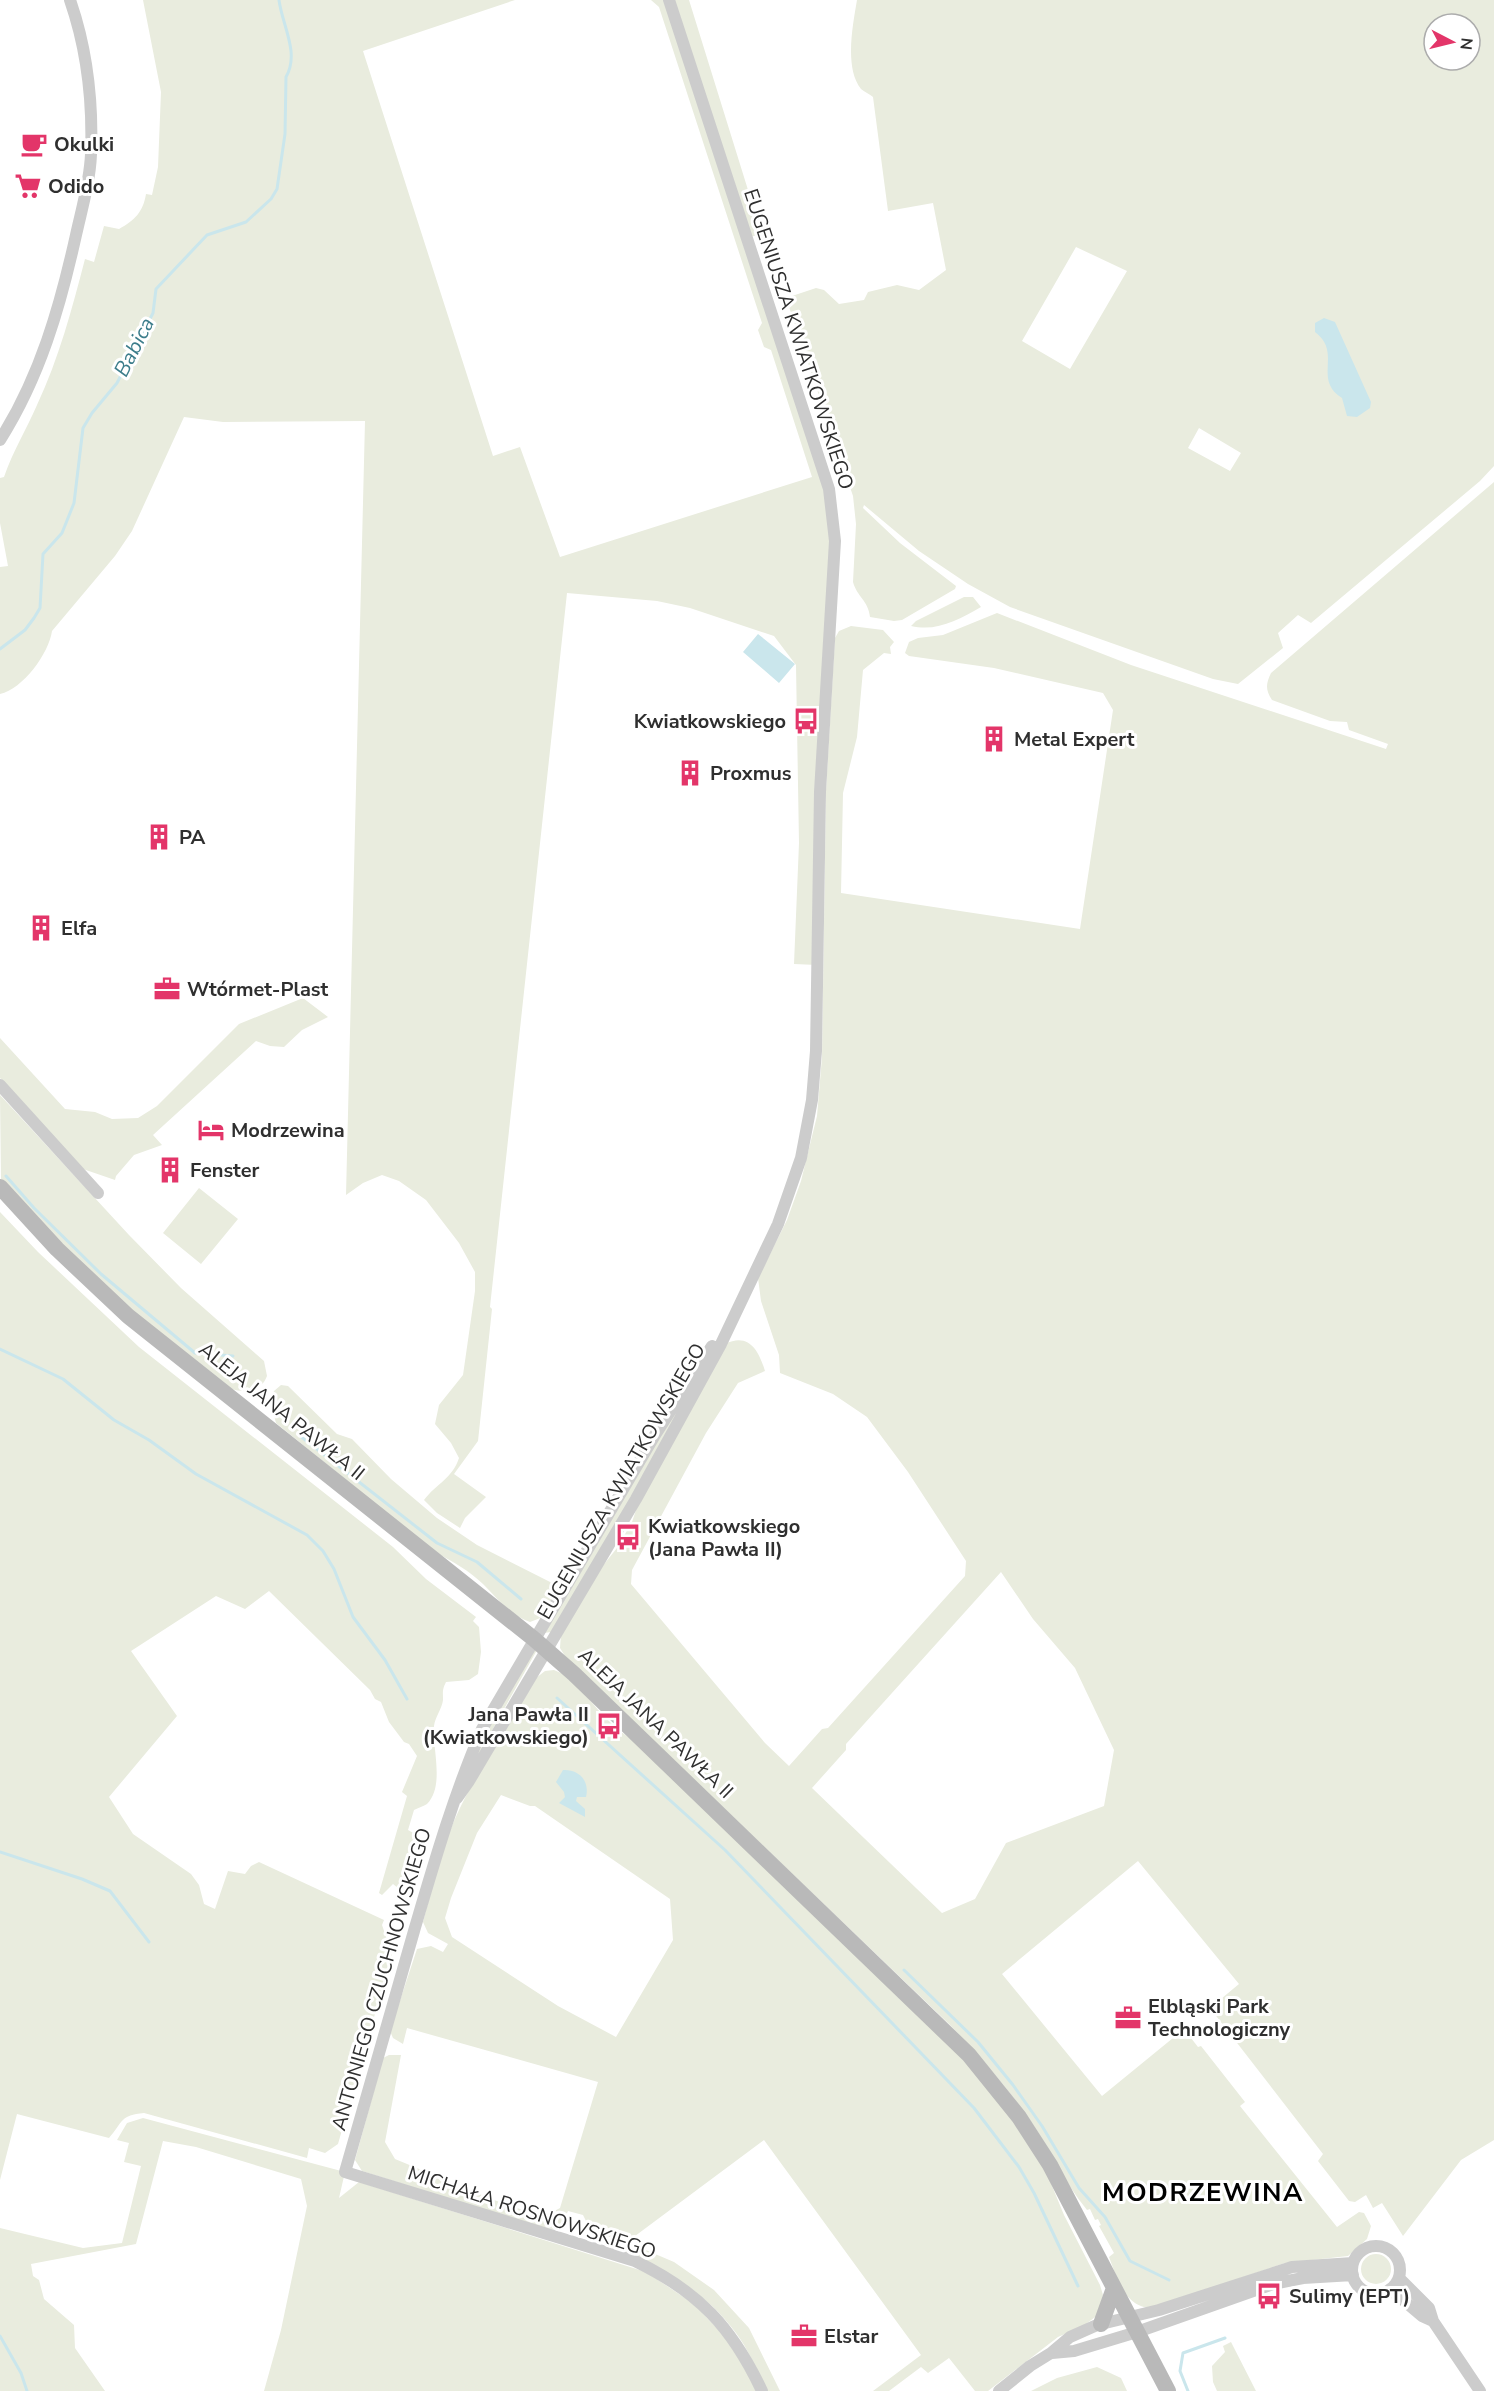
<svg xmlns="http://www.w3.org/2000/svg" width="1494" height="2391" font-family="'Nunito Sans',sans-serif">
	<rect width="100%" height="100%" fill="#fff"/>
	<!-- green -->
	<path fill="#e9ecde" fill-rule="evenodd" d="M 143,0 L 515,0 L 363,51 L 493,456 L 520,447 L 560,557 L 812,477 L 771,350 L 764,347 L 758,330 L 762,323 L 659,7 L 651,0 L 689,0 L 762,235 L 746,237 L 833,515 L 817,965 L 794,964 L 799,843 L 796,665 L 774,636 L 690,608 L 657,601 L 567,593 L 490,1307 L 492,1309 L 478,1441 L 454,1474 L 486,1497 L 465,1518 L 460,1528 L 437,1513 L 424,1500 C 437,1483 452,1479 459,1458 L 451,1443 L 435,1424 L 439,1405 L 463,1375 L 475,1291 L 475,1272 L 459,1243 L 426,1200 L 399,1181 L 382,1175 L 363,1183 L 346,1195 L 365,421 L 223,422 L 184,417 L 132,531 L 115,556 L 52,631 C 49,653 23,689 0,694 L 0,567 L 8,566 L 0,523 L 0,478 L 4,477 C 13,451 26,430 37,405 C 59,358 72,309 85,259 L 94,262 L 104,226 L 119,229 C 135,220 143,212 146,194 L 152,195 L 158,167 L 161,92 Z
		M 857,0 L 1494,0 L 1494,466 L 1480,481 L 1311,623 L 1298,615 L 1278,633 L 1283,648 L 1238,684 L 1213,679 L 1010,607 L 968,584 L 919,551 L 864,505 L 863,508 L 900,543 L 956,586 L 955,589 L 902,620 L 894,621 L 870,617 C 868,600 857,597 853,582 L 856,524 L 853,496 L 786,298 L 816,288 L 824,290 L 839,304 L 864,300 L 868,292 L 897,285 L 919,290 L 946,270 L 933,203 L 888,211 L 873,97 C 870,94 864,92 861,89 C 844,68 853,24 857,0 ZM 1434,24 L 1470,24 L 1470,60 L 1434,60 ZM 1076,247 L 1127,271 L 1070,369 L 1022,341 ZM 1199,428 L 1241,453 L 1230,471 L 1188,448 Z
		M 1494,482 L 1494,2140 L 1461,2160 L 1403,2236 L 1382,2203 L 1373,2208 L 1366,2195 L 1355,2202 L 1349,2201 L 1318,2161 L 1323,2154 L 1210,2008 L 1239,1984 L 1138,1861 L 1002,1974 L 1102,2096 L 1184,2029 L 1198,2047 L 1201,2046 L 1245,2102 L 1240,2106 L 1337,2227 L 1359,2212 L 1364,2213 L 1371,2226 L 1367,2239 L 1348,2256 L 1285,2263 L 1152,2308 C 1125,2308 1117,2278 1109,2257 L 1114,2253 L 1099,2226 L 1101,2225 L 1098,2219 L 1095,2220 L 1090,2209 L 1087,2210 C 1064,2182 1050,2149 1030,2120 C 1006,2086 978,2054 949,2024 L 565,1656 L 560,1648 L 561,1634 L 597,1573 L 617,1548 L 632,1522 L 638,1504 L 725,1344 C 749,1332 759,1351 765,1371 L 738,1383 L 706,1433 L 632,1570 L 631,1584 L 765,1743 L 789,1766 L 822,1729 L 828,1728 L 965,1576 L 966,1561 L 908,1472 L 867,1417 L 833,1394 L 780,1373 L 779,1355 L 761,1301 L 758,1278 L 787,1220 L 801,1181 L 817,1116 L 822,1057 L 826,791 L 835,638 L 839,631 L 851,626 L 883,630 L 894,642 L 890,647 L 891,654 L 884,653 L 863,670 L 857,737 L 843,793 L 841,893 L 1080,929 L 1113,710 L 1103,693 L 994,668 L 909,656 L 905,653 L 909,642 L 918,638 L 943,635 L 997,613 L 1131,665 L 1386,749 L 1388,744 L 1349,730 L 1347,722 L 1330,721 L 1272,700 C 1265,689 1266,684 1271,673 ZM 1001,1572 L 1033,1619 L 1075,1668 L 1114,1750 L 1104,1806 L 1006,1843 L 975,1899 L 942,1913 L 812,1788 L 846,1750 L 846,1744 Z
		M 964,597 L 973,597 L 981,607 C 958,620 937,632 911,626 L 916,621 Z
		M 303,998 L 328,1017 L 302,1030 L 284,1047 L 270,1046 L 256,1041 L 153,1135 L 162,1145 L 134,1155 L 116,1176 L 115,1180 L 83,1169 L 0,1078 L 0,1038 L 65,1109 L 95,1112 L 112,1119 L 138,1118 L 157,1106 L 239,1024 Z
		M 0,1095 L 129,1235 L 181,1288 L 264,1361 L 267,1376 C 261,1392 246,1393 231,1389 L 123,1303 L 73,1255 L 1,1180 Z
		M 199,1188 L 238,1219 L 201,1264 L 163,1233 Z
		M 0,1212 L 38,1252 L 139,1347 L 393,1547 L 426,1579 L 476,1617 L 473,1621 L 479,1627 L 481,1652 L 478,1674 L 469,1680 L 446,1682 C 442,1690 443,1692 443,1700 C 442,1709 435,1717 434,1726 C 432,1748 445,1786 427,1804 C 424,1806 418,1808 414,1810 L 408,1830 L 419,1836 L 409,1877 L 403,1886 L 398,1888 L 393,1884 L 382,1895 L 379,1893 L 407,1796 L 402,1792 L 417,1756 L 409,1744 L 404,1742 L 389,1722 L 381,1702 L 375,1699 L 370,1690 L 269,1591 L 245,1609 L 216,1596 L 131,1651 L 177,1716 L 109,1797 L 133,1834 L 191,1874 L 199,1885 L 204,1904 L 215,1909 L 228,1871 L 245,1874 L 251,1866 L 259,1862 L 384,1920 L 382,1925 L 392,1954 L 338,2144 L 325,2153 L 309,2148 L 307,2158 L 144,2113 C 120,2115 123,2122 109,2138 L 17,2114 L 0,2180 Z
		M 717,1343 L 633,1499 L 551,1632 L 544,1633 L 551,1616 Z
		M 281,1385 L 288,1386 L 337,1434 L 352,1439 L 391,1479 L 437,1518 L 477,1545 L 562,1588 L 543,1617 L 530,1622 C 510,1615 498,1599 483,1584 C 469,1571 453,1561 436,1553 L 276,1423 L 270,1400 L 274,1391 Z
		M 537,1650 L 481,1750 L 464,1788 L 475,1752 L 532,1652 Z
		M 554,1670 C 576,1678 587,1699 603,1715 C 614,1727 626,1736 640,1745 L 943,2036 L 1002,2104 L 1045,2169 L 1064,2215 L 1100,2285 L 1103,2295 L 1098,2315 L 1083,2326 L 1058,2337 L 988,2391 L 975,2391 L 949,2358 L 928,2373 L 921,2367 L 889,2391 L 873,2391 L 921,2355 L 764,2140 L 627,2242 L 674,2262 L 714,2290 L 749,2328 L 780,2391 L 767,2391 C 757,2372 749,2350 736,2333 C 704,2290 669,2275 623,2252 L 626,2242 L 591,2231 L 583,2215 L 568,2211 L 562,2224 L 556,2230 L 529,2224 L 362,2171 L 355,2160 L 383,2058 L 389,2055 L 401,2055 L 385,2142 L 395,2159 L 494,2200 L 543,2217 L 560,2208 L 598,2082 L 407,2028 L 403,2044 L 393,2038 L 390,2031 L 417,1949 L 431,1946 L 443,1952 L 448,1944 L 428,1933 L 423,1922 C 432,1888 440,1853 454,1821 C 476,1771 509,1725 536,1678 L 545,1671 ZM 501,1795 L 530,1806 L 535,1806 L 670,1899 L 673,1940 L 616,2037 L 558,2006 L 452,1937 L 445,1918 L 451,1898 L 477,1833 Z
		M 143,2118 L 345,2172 L 339,2198 L 359,2182 L 646,2272 L 694,2304 L 731,2343 L 757,2391 L 264,2391 L 281,2330 L 307,2206 L 301,2179 L 196,2147 L 163,2141 L 136,2244 L 31,2264 L 33,2276 L 39,2280 L 44,2299 L 74,2325 L 75,2348 L 105,2391 L 0,2391 L 0,2228 L 83,2248 L 122,2243 L 141,2166 L 124,2162 L 129,2143 L 117,2140 L 127,2123 Z
		M1361 2269a15 15 0 1 1 30 0a15 15 0 1 1-30 0Z
		M 1231,2342 L 1256,2391 L 1217,2391 L 1213,2382 L 1212,2366 L 1225,2352 L 1223,2346 Z
		M 1097,2367 L 1121,2378 L 1127,2391 L 1031,2391 L 1057,2378 Z"/>
	<!-- water -->
	<path fill="#cae6ec" d="M 1324,318 L 1335,322 L 1371,402 L 1370,408 L 1357,417 L 1347,416 L 1342,398 C 1312,379 1343,353 1315,332 L 1315,323 Z
		M 758,634 L 795,664 L 779,683 L 743,652 Z
		M 563,1770 C 579,1769 590,1781 586,1797 L 577,1797 L 576,1801 L 585,1809 L 585,1817 L 559,1803 L 565,1797 L 564,1792 L 556,1782 Z"/>
	<g fill="none" stroke-linecap="round" stroke-linejoin="round">
		<!-- stream -->
		<path stroke="#cae6ec" stroke-width="3" d="M 0,649 L 25,630 L 34,618 L 40,608 L 43,554 L 62,533 L 74,503 L 83,428 L 92,413 L 117,383 L 153,313 L 156,289 L 207,235 L 246,222 L 271,199 L 277,189 L 285,134 L 286,77 C 300,53 282,25 279,0
			M 6,1176 L 34,1208 L 101,1274 L 195,1353 L 233,1356
			M 0,1349 L 63,1379 L 114,1420 L 149,1440 L 196,1474 L 307,1535 L 323,1551 L 334,1569 L 353,1617 L 385,1660 L 407,1699
			M 299,1435 L 437,1543 L 477,1562 L 521,1599
			M 557,1698 L 725,1850 L 974,2108 L 1019,2167 L 1034,2193 L 1078,2286
			M 0,1852 L 82,1879 L 110,1891 L 149,1942
			M 904,1970 L 978,2042 L 1013,2085 L 1042,2126 L 1079,2188 L 1105,2217 L 1130,2261 L 1169,2280
			M 0,2336 L 21,2373 L 27,2391
			M 1188,2391 L 1180,2371 L 1183,2353 L 1225,2338"/>
		<!-- street -->
		<path stroke="#ccc" stroke-width="12" d="M 0,440 C 40,377 60,307 76,235 C 82,208 90,181 91,154 C 93,102 87,49 70,0
			M 0,1085 L 98,1193
			M 712,1346 L 655,1435 L 482,1729 C 454,1794 434,1863 414,1931 C 391,2012 368,2092 345,2172 L 635,2261 C 699,2292 732,2327 762,2391
			M 457,1798 L 469,1781 L 636,1499 L 721,1344 L 778,1224 L 801,1158 L 812,1100 L 816,1051 L 820,792 L 835,541 L 829,489 L 669,0
			M1352 2270a24 24 0 1 1 48 0a24 24 0 1 1-48 0Z
			M 1399,2278 L 1429,2308 L 1433,2321 L 1480,2391
			M 1390,2289 L 1422,2316 L 1433,2321
			M 1052,2353 L 1074,2351 L 1137,2332 L 1273,2284 L 1303,2278 L 1353,2275
			M 999,2391 L 1030,2366 L 1051,2353 L 1070,2337 L 1097,2325 L 1159,2310 L 1292,2267 L 1353,2263"/>
		<!-- secondary -->
		<path stroke="#b9b9b9" stroke-width="16" d="M 0,1187 L 57,1249 L 128,1316 L 534,1639 L 574,1674 L 969,2055 L 1019,2117 L 1050,2165 L 1168,2391
			M 1101,2324 L 1114,2288"/>
	</g>
	<!-- icons -->
	<defs>
		<g id="cafe-bare" transform="scale(2.07)"><path d="M-5.5-4.5H6V0H3Q3 3.5 0 3.5H-2.5Q-5.5 3.5-5.5 0ZM3-3.2v2h1.7v-2ZM-6 4.5H4V6H-6Z" fill="#e33569" stroke="#fff" stroke-width="2.5" paint-order="stroke"/></g>
		<g id="supermarket-bare" transform="scale(2.07)"><path d="M-6-5.5h2.5l.6 2H6L4.5 2H-2.5L-4.4-4H-6ZM-1.5 3.2a1.3 1.3 0 1 0 .1 0ZM3 3.2a1.3 1.3 0 1 0 .1 0Z" fill="#e33569" stroke="#fff" stroke-width="2.5" paint-order="stroke"/></g>
		<g id="bus-bare" transform="scale(2.07)"><path d="M-5-6H5V4H4V6H2V4H-2V6H-4V4H-5ZM-3.5-4V0h7V-4ZM-3.5 1.2v1.5H-2V1.2ZM2 1.2v1.5H3.5V1.2Z" fill="#e33569" stroke="#fff" stroke-width="2.5" paint-order="stroke"/></g>
		<g id="building-bare" transform="scale(2.07)"><path d="M-4-6H4V6H1V3H-1V6H-4ZM-2.5-4.3h1.7v1.8h-1.7ZM.8-4.3h1.7v1.8H.8ZM-2.5-1h1.7V.8h-1.7ZM.8-1h1.7V.8H.8Z" fill="#e33569" stroke="#fff" stroke-width="2.5" paint-order="stroke"/></g>
		<g id="office-bare" transform="scale(2.07)"><path d="M-6-3h4V-5.5h4V-3h4V5H-6ZM-1-4.5V-3h2v-1.5ZM-6 0V1H6V0Z" fill="#e33569" stroke="#fff" stroke-width="2.5" paint-order="stroke"/></g>
		<g id="hotel-bare" transform="scale(2.07)"><path d="M-6-4.5h1.5V1H6V5H4.5V3h-9V5H-6ZM-4 0a1.8 1.8 0 1 1 3.6 0ZM.5 0V-2.5h3Q6-2.5 6 0Z" fill="#e33569" stroke="#fff" stroke-width="2.5" paint-order="stroke"/></g>
	</defs>
	<g fill-rule="evenodd">
		<use href="#cafe-bare" x="34" y="144"/>
		<use href="#supermarket-bare" x="28" y="186"/>
		<use href="#bus-bare" x="806" y="721"/>
		<use href="#building-bare" x="994" y="739"/>
		<use href="#building-bare" x="690" y="773"/>
		<use href="#building-bare" x="159" y="837"/>
		<use href="#building-bare" x="41" y="928"/>
		<use href="#office-bare" x="167" y="989"/>
		<use href="#hotel-bare" x="211" y="1130"/>
		<use href="#building-bare" x="170" y="1170"/>
		<use href="#bus-bare" x="628" y="1537"/>
		<use href="#bus-bare" x="609" y="1726"/>
		<use href="#office-bare" x="1128" y="2018"/>
		<use href="#bus-bare" x="1269" y="2296"/>
		<use href="#office-bare" x="804" y="2336"/>
	</g>
	<g text-anchor="middle" stroke-width="6" stroke-linejoin="round" paint-order="stroke">
		<!-- poi labels -->
		<g font-size="20" font-weight="bold" fill="#2f2f2f" stroke="#fff" text-anchor="start">
			<text x="54" y="151">Okulki</text>
			<text x="48" y="193">Odido</text>
			<text x="786" y="728" text-anchor="end">Kwiatkowskiego</text>
			<text x="1014" y="746">Metal Expert</text>
			<text x="710" y="780">Proxmus</text>
			<text x="179" y="844">PA</text>
			<text x="61" y="935">Elfa</text>
			<text x="187" y="996">Wtórmet-Plast</text>
			<text x="231" y="1137">Modrzewina</text>
			<text x="190" y="1177">Fenster</text>
			<text x="648" y="1533">Kwiatkowskiego<tspan x="648" dy="23">(Jana Pawła II)</tspan></text>
			<text x="589" y="1721" text-anchor="end">Jana Pawła II<tspan x="589" dy="23">(Kwiatkowskiego)</tspan></text>
			<text x="1148" y="2013">Elbląski Park<tspan x="1148" dy="23">Technologiczny</tspan></text>
			<text x="1289" y="2303">Sulimy (EPT)</text>
			<text x="824" y="2343">Elstar</text>
		</g>
		<!-- street labels -->
		<g font-size="20" fill="#2f2f2f" stroke="#fff">
			<text transform="translate(799 339) rotate(72)" y="7">EUGENIUSZA KWIATKOWSKIEGO</text>
			<text transform="translate(282 1411) rotate(39)" y="7">ALEJA JANA PAWŁA II</text>
			<text transform="translate(621 1481) rotate(-60)" y="7">EUGENIUSZA KWIATKOWSKIEGO</text>
			<text transform="translate(656 1723) rotate(44)" y="7">ALEJA JANA PAWŁA II</text>
			<text transform="translate(381 1979) rotate(-74)" y="7">ANTONIEGO CZUCHNOWSKIEGO</text>
			<text transform="translate(532 2212) rotate(18)" y="7">MICHAŁA ROSNOWSKIEGO</text>
		</g>
		<!-- water labels -->
		<g font-size="21" font-style="italic" fill="#3c7d8b" stroke="#fff">
			<text transform="translate(134 347) rotate(-63)" y="7">Babica</text>
		</g>
		<!-- district labels -->
		<g font-size="26" font-weight="bold" letter-spacing="1.5" fill="#000" stroke="#fff">
			<text x="1203" y="2201">MODRZEWINA</text>
		</g>
	</g>
	<!-- north arrow -->
	<g transform="translate(1452 42) rotate(97)"><circle r="28" fill="#ffffff" stroke="#acacac" stroke-width="1.5"/>
	<path d="M0-4.5L10 22L0 15L-10 22Z" fill="#e33569"/>
	<text y="-9" font-size="16" font-weight="bold" text-anchor="middle" fill="#2f2f2f">N</text>
	</g>
</svg>
